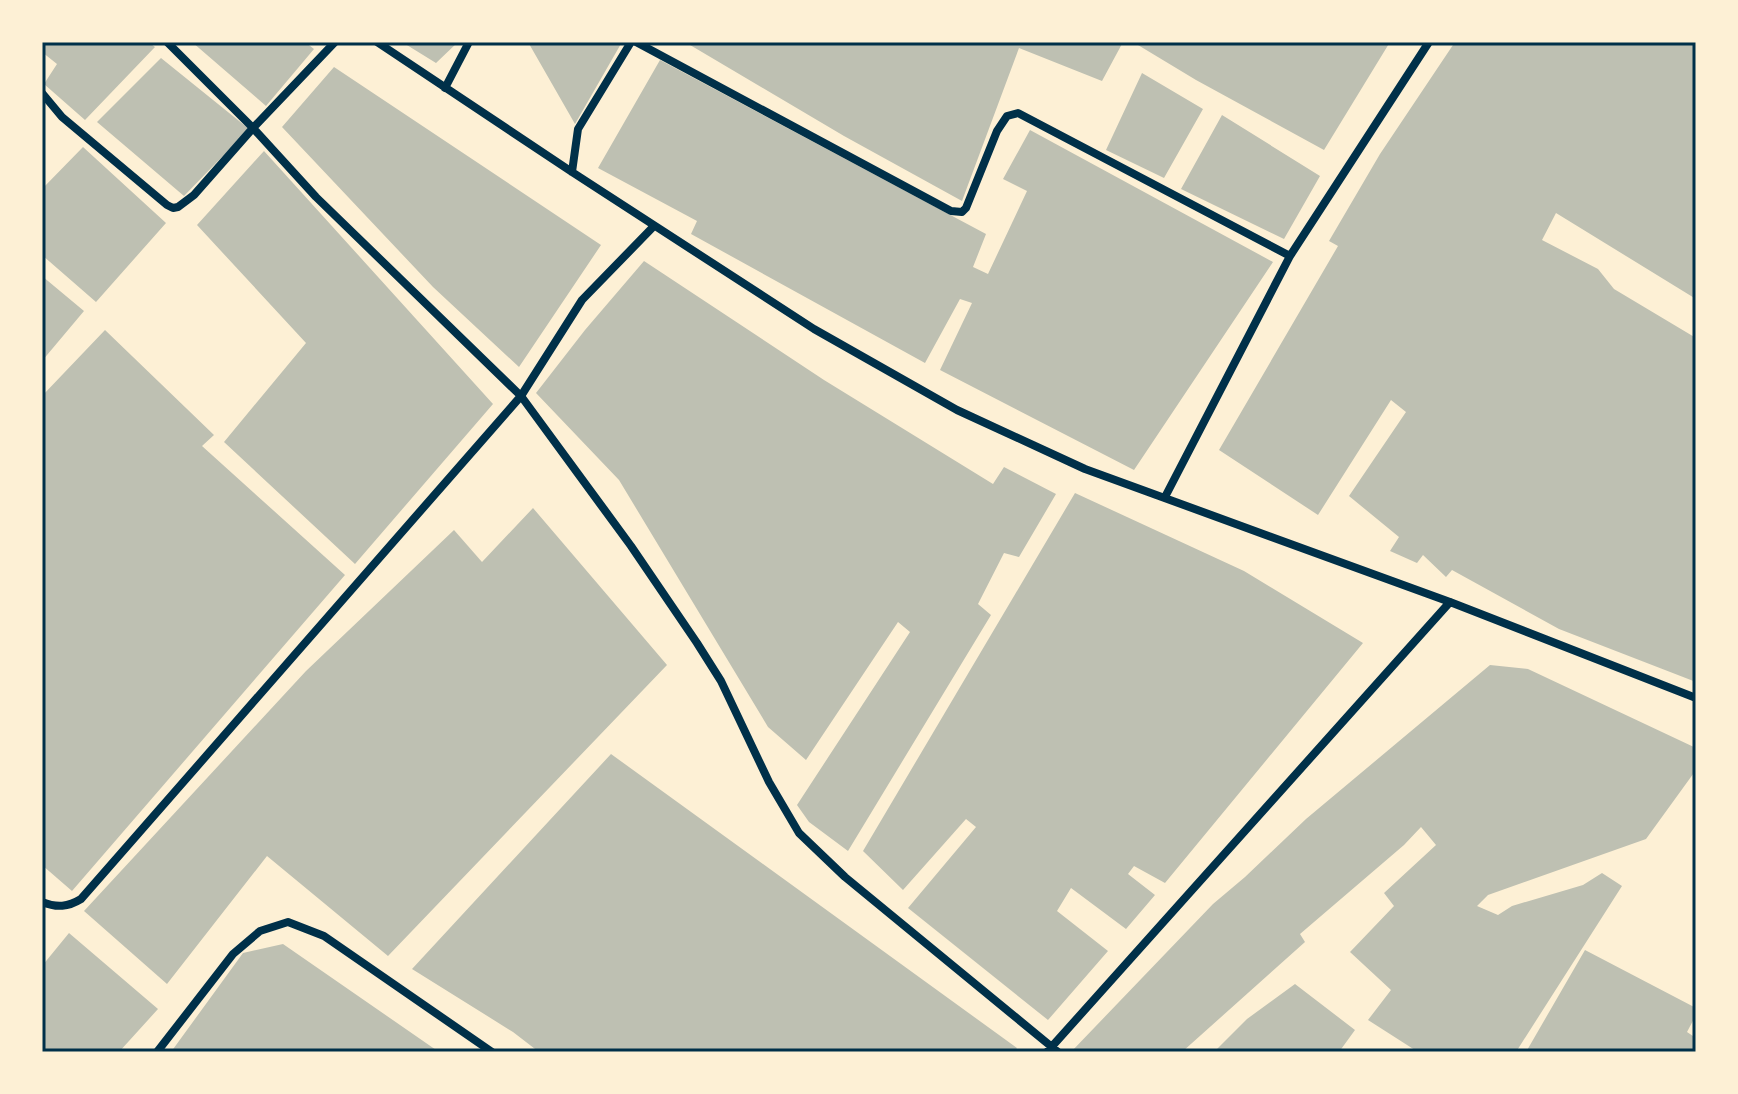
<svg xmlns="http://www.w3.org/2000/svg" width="1738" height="1094" font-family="Helvetica,sans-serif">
	<rect width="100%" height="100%" fill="#fdf0d5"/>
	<!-- building -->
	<path fill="#bec0b2" d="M 42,42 L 148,42 L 155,47 L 85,120 L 44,84 L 57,64 L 42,52 Z
		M 192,42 L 305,42 L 314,49 L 266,106 Z
		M 402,42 L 458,42 L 436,63 Z
		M 528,42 L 622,42 L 575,124 Z
		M 685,42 L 1123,42 L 1102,81 L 1019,48 L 962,201 L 844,136 Z
		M 1133,42 L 1390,42 L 1324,150 L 1196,80 Z
		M 1455,42 L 1688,42 L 1696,47 L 1696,299 L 1556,213 L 1542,240 L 1598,269 L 1614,289 L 1696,338 L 1696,682 L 1559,629 L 1452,570 L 1446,577 L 1423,555 L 1417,563 L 1390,551 L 1399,537 L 1349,496 L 1406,412 L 1391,400 L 1318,515 L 1219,450 L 1338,246 L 1329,241 L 1380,154 Z
		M 161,58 L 249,129 L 184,196 L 97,122 Z
		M 660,60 L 986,234 L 973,267 L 988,274 L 1027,191 L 1003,179 L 1030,130 L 1273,262 L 1134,470 L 940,370 L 972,303 L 960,299 L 925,363 L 691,234 L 697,221 L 598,168 Z
		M 334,67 L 601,245 L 519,367 L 433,287 L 282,127 Z
		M 1142,73 L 1203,109 L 1164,178 L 1106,150 Z
		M 1222,115 L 1320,176 L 1284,239 L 1181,189 Z
		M 83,147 L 166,223 L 96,302 L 42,255 L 42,189 Z
		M 264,151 L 493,404 L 355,564 L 224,442 L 306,343 L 197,225 Z
		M 644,261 L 824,380 L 993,484 L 1004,467 L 1056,494 L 1019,557 L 1004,553 L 978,604 L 991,615 L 848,851 L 809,822 L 797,805 L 910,632 L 898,622 L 806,760 L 768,727 L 619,480 L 536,393 L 585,330 Z
		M 42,276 L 84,311 L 42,361 Z
		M 105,330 L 214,435 L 202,446 L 345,575 L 72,891 L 42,865 L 42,396 Z
		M 1075,493 L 1244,571 L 1363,643 L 1165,883 L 1134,866 L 1128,874 L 1155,895 L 1126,929 L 1071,888 L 1057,911 L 1108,951 L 1048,1020 L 908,908 L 976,827 L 966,819 L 903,890 L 863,851 Z
		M 533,508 L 667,665 L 388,956 L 267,856 L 167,984 L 84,911 L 306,671 L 454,530 L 482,562 Z
		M 1490,665 L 1528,669 L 1696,748 L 1696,770 L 1646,839 L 1488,895 L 1477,906 L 1498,915 L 1512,906 L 1583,885 L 1602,873 L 1622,886 L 1516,1052 L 1418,1052 L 1368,1020 L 1391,990 L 1350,952 L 1394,906 L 1384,893 L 1436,845 L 1421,827 L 1404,845 L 1300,934 L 1305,942 L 1182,1052 L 1071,1052 L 1213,904 L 1245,877 L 1306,819 Z
		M 611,754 L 1017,1048 L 1014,1052 L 539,1052 L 513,1032 L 412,969 Z
		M 69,933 L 158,1009 L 119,1052 L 42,1052 L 42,966 Z
		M 283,944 L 439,1052 L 171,1052 L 243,953 Z
		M 1585,950 L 1696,1008 L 1696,1015 L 1687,1032 L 1696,1038 L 1696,1052 L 1526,1052 Z
		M 1295,984 L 1355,1030 L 1339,1052 L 1214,1052 L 1247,1019 Z"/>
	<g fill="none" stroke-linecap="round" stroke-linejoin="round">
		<!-- minor -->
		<path stroke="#003049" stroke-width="8" d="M 167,42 L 253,128 L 316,197 L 521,396 L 631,546 L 697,643 L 721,681 L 769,782 L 799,833 L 845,877 L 1058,1052
			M 377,42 L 572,172 L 814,329 L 957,410 L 1085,469 L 1450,602 L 1696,698
			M 636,42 L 951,211 L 962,212 L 966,208 L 997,131 L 1007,116 L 1018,113 L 1290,256
			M 445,88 L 469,42
			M 42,93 L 62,117 L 167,205 L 173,208 L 178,207 L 194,195 L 253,128 L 335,42
			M 572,172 L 578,129 L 631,42
			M 1165,497 L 1290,256 L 1429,42
			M 42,902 C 57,908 68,907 81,899 L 521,396 L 582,300 L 654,226
			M 157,1052 L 233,954 L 260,931 L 288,922 L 324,936 L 492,1052
			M 1047,1052 L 1450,602"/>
	</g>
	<!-- border -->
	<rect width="1738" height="1094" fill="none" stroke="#fdf0d5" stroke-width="88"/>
	<rect x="44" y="44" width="1650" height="1006" fill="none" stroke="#003049" stroke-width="3"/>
</svg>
